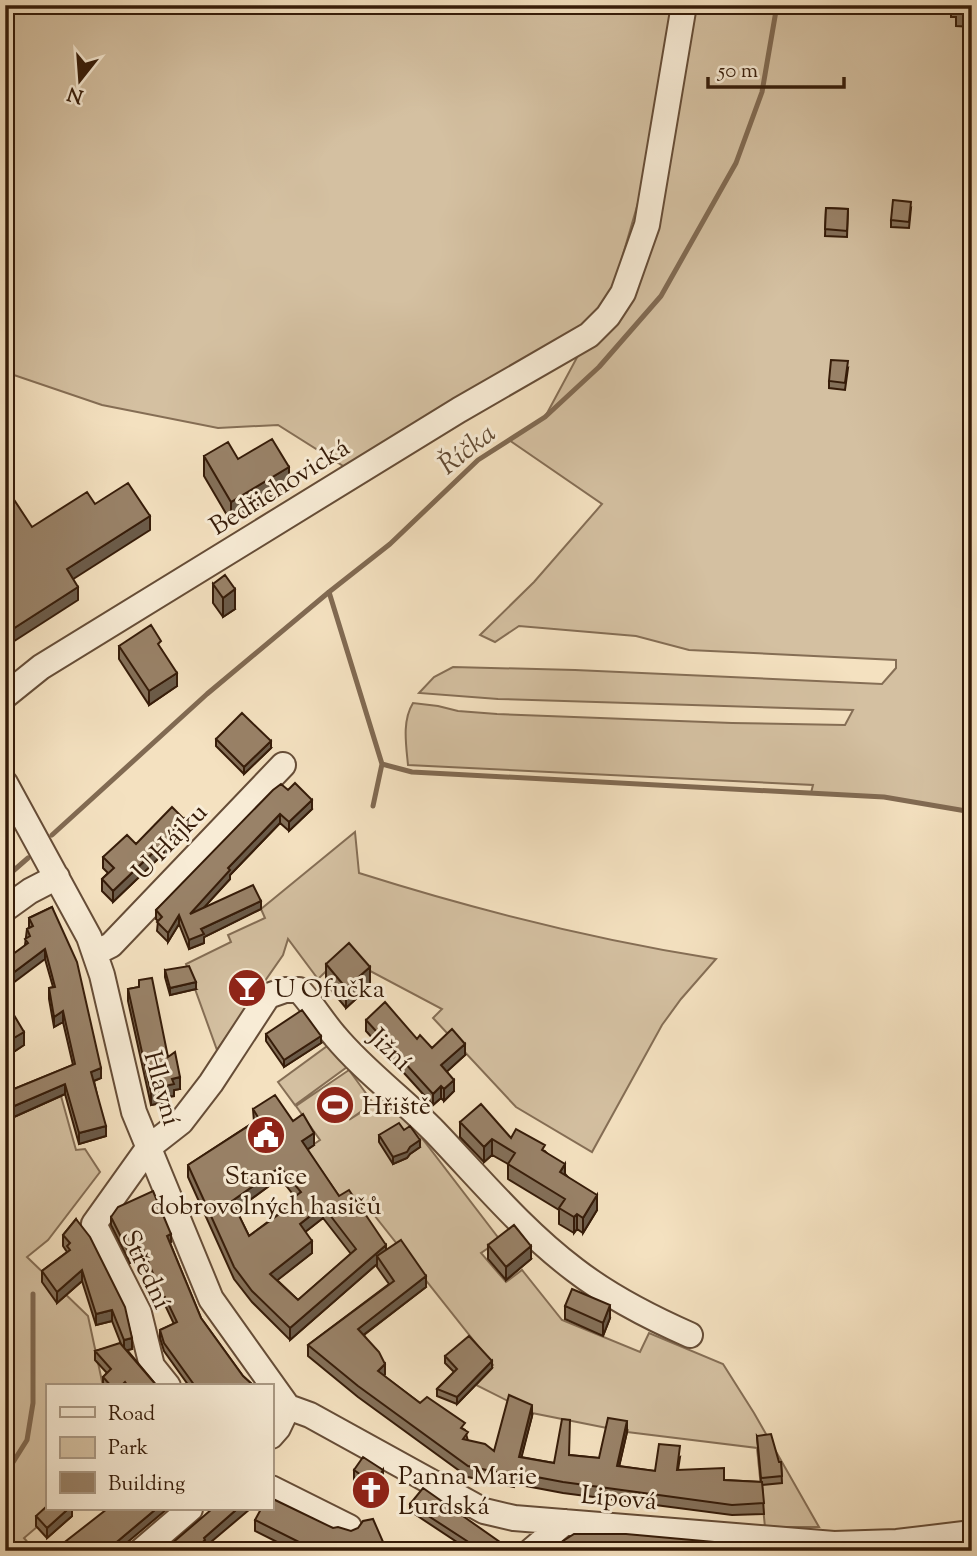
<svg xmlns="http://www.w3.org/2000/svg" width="977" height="1556" font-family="'Sorts Mill Goudy',serif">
	<rect width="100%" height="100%" fill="#f4e1c0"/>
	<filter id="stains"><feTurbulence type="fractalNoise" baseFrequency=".00286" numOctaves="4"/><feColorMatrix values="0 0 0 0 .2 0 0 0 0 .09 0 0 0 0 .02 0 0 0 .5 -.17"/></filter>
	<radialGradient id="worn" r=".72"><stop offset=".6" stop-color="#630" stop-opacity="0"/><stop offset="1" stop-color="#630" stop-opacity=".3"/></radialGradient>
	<!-- green -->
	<path fill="#d4c0a1" stroke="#856e55" stroke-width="2" d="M 5,5 L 972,5 L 972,812 L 884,797 L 811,793 L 813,785 L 408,765 C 406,744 402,721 413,703 L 438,706 L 458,711 L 497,714 L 732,723 L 845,725 L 853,710 L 498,699 L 419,693 L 434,677 L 453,667 L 575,670 L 882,684 L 896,668 L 896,660 L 689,650 L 636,636 L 519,626 L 495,642 L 480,635 L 534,582 L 602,504 L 509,440 L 545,417 L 589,335 L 608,316 L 650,206 L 638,203 L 613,289 L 599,313 L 574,335 L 348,469 L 278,425 L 218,428 L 102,405 L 5,372 Z
		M 355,832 L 359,873 C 476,910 596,940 716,959 L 681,999 L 662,1025 L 592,1152 L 516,1107 L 433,1018 L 442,1009 L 342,956 L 318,979 L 288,939 L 283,955 L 217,1050 L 186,964 L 231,942 L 228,935 L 265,918 L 261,909 Z
		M 330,1044 L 347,1067 L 295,1105 L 278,1082 Z
		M 349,1070 L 373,1103 L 349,1120 L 385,1097 L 408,1120 L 500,1240 L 481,1253 L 506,1282 L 522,1270 L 562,1320 L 640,1352 L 649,1333 L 723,1364 L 754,1413 L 819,1527 L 765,1527 L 757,1448 L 627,1432 L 532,1413 L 476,1385 L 493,1365 L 359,1196 L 341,1207 L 301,1153 L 320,1140 L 296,1106 Z
		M 61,1096 L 76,1150 L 85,1149 L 100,1172 L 48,1240 L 27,1257 L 88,1316 L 103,1386 L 47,1386 L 47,1509 L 58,1509 L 24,1538 L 35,1551 L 5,1551 L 5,1121 Z"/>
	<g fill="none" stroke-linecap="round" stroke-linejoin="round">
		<!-- stream -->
		<path stroke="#816a52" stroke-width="5" d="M 329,592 L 382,764 L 373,806
			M 382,764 L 412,772 L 884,797 L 972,812
			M 52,835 L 207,694 L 329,592 L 390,544 L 478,460 L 545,417 L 599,367 L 661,296 L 736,163 L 762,92 L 777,5
			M 5,878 L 28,858
			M 5,1475 L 27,1440 L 33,1403 L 33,1294"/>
		<!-- minor casing -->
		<g stroke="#664d37" stroke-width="28">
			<path id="minor" d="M 5,696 L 41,667 L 459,410 L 589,335 L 608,316 L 623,293 L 647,225 L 684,5
				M 5,783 L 89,937 L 102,975 L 134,1112 L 211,1299 L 288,1407 L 278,1428 L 271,1436
				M 5,909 L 30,891 L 57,877
				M 95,953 L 111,945 L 283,765
				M 168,1386 L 152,1366 L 139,1313 L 94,1224 L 149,1147 L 181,1122 L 211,1083 L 268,996 L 285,990 L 299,990 C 313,1005 322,1021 335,1036 C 364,1071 403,1099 435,1132 C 480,1179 522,1230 575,1270 C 610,1297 649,1317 690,1335
				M 288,1407 L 310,1415 L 484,1511 L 514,1518 L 834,1544 L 897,1542 L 972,1533
				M 271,1488 L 349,1527
				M 141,1551 L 190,1509
				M 531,1551 L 565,1522"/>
		</g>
		<!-- minor -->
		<use href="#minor" stroke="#f8ecd6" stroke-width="24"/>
	</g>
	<!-- wall -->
	<path fill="#847059" stroke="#361c09" stroke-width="2" fill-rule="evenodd" d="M 951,5 L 972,5 L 972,27 L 956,26 L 956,17 L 951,17 Z
		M 826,208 L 848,209 L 847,237 L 825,236 Z
		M 911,208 L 909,228 L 891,227 L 891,220 Z
		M 848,368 L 845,390 L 829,388 L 829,381 Z
		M 204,456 L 238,459 L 289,486 L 231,522 L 204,476 Z
		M 213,584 L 235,609 L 223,617 L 213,603 Z
		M 119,646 L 161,649 L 177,686 L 149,705 L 119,659 Z
		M 216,739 L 271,748 L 244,774 L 216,746 Z
		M 288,790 L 312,809 L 289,831 L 280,823 L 230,875 L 230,879 L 204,907 L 261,909 L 204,937 L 204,943 L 189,949 L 179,924 L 168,942 L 157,931 L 158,921 L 156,919 L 156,910 Z
		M 184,831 L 175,841 L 175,846 L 164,857 L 162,855 L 113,902 L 102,891 L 102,879 L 108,873 L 103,868 L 103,857 L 136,844 Z
		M 52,907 L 101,1078 L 94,1081 L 106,1136 L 79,1144 L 65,1094 L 5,1121 L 5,1075 L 14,1089 L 73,1065 L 63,1022 L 54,1027 L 49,999 L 49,988 L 53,987 L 45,959 L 25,945 L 27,929 L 29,928 L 29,918 Z
		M 326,964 L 370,986 L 346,1008 L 326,984 Z
		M 165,970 L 196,989 L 170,995 L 165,977 Z
		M 139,980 L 180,1089 L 174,1090 L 174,1096 L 166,1097 L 166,1102 L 151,1105 L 128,1001 L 128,989 L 139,987 Z
		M 5,1000 L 24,1045 L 12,1053 L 5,1041 Z
		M 366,1020 L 417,1039 L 432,1048 L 465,1055 L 447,1071 L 454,1091 L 444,1101 L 441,1098 L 433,1105 L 366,1031 Z
		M 266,1034 L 321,1043 L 284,1067 L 266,1041 Z
		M 253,1109 L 293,1121 L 314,1145 L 307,1150 L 339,1196 L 386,1250 L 426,1287 L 364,1335 L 385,1374 L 384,1376 L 420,1403 L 465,1430 L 468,1441 L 494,1451 L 532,1416 L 521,1457 L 554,1463 L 570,1455 L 599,1458 L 627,1432 L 619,1466 L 655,1471 L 680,1457 L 678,1470 L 724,1480 L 761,1482 L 757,1436 L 779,1462 L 781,1462 L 782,1483 L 762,1485 L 764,1514 L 732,1515 L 563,1493 L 515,1484 L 514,1487 L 468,1477 L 358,1397 L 308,1356 L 308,1345 L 389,1284 L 377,1267 L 377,1264 L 290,1340 L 252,1302 L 234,1279 L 188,1177 L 188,1165 L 254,1122 ZM 280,1178 L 295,1197 L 293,1198 L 293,1203 L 249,1236 L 236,1210 ZM 323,1218 L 351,1254 L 298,1300 L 277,1280 L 312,1253 L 305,1232 Z
		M 460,1122 L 511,1138 L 545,1151 L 597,1210 L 583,1233 L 577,1229 L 574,1233 L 559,1224 L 559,1210 L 508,1179 L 508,1164 L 492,1155 L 484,1162 L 460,1137 Z
		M 404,1130 L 420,1147 L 410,1154 L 407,1158 L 393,1164 L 379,1142 L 379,1135 Z
		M 111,1217 L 171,1242 L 170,1243 L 201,1318 L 243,1376 L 254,1386 L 189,1386 L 164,1351 L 160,1338 L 160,1330 L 174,1324 L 165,1305 L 163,1306 L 143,1257 L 130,1263 L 111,1225 Z
		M 76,1219 L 132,1349 L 127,1350 L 157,1386 L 103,1386 L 103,1377 L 107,1373 L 95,1360 L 95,1351 L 121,1344 L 112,1321 L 96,1325 L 82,1281 L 57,1303 L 42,1282 L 42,1271 L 67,1252 L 63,1246 L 63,1235 Z
		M 488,1245 L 531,1259 L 506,1280 L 488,1259 Z
		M 565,1306 L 610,1318 L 603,1336 L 565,1319 Z
		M 445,1356 L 492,1368 L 457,1404 L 437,1396 L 437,1389 L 454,1372 L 445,1363 Z
		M 354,1470 L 383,1483 L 374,1497 L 354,1483 Z
		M 410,1504 L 507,1551 L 466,1548 L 410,1511 Z
		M 72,1509 L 72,1516 L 47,1538 L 36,1526 L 36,1516 Z
		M 255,1520 L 333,1528 L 387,1551 L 295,1551 L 255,1531 Z"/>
	<!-- shaded-wall -->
	<path fill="#6b5b49" stroke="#361c09" stroke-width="2" d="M 289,467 L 289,486 L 231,522 L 231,502 Z
		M 150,516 L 150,530 L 67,583 L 67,569 Z
		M 78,587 L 78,600 L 5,647 L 5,634 Z
		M 235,589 L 235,609 L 223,617 L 223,598 Z
		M 177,673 L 177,686 L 149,705 L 149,691 Z
		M 271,741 L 271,748 L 244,774 L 244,767 Z
		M 312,800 L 312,809 L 289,831 L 289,822 Z
		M 280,814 L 280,823 L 230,875 L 230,879 L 190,923 L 190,914 L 228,868 Z
		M 184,819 L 184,831 L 175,841 L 175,846 L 164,857 L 164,846 L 172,832 Z
		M 11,833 L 11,843 L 6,848 L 5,855 L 5,839 Z
		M 162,844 L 162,855 L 113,902 L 113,891 Z
		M 261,901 L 261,909 L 204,937 L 204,943 L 189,949 L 189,940 L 201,929 Z
		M 179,915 L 179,924 L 168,942 L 168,933 Z
		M 45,949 L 45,959 L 5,989 L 5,979 Z
		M 370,967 L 370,986 L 346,1008 L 346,988 Z
		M 196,982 L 196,989 L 170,995 L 170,988 Z
		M 63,1011 L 63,1022 L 54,1027 L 54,1017 Z
		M 24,1032 L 24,1045 L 12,1053 L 12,1039 Z
		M 321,1036 L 321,1043 L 284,1067 L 284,1060 Z
		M 465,1044 L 465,1055 L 441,1077 L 441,1065 Z
		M 101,1068 L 101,1078 L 91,1082 L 91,1072 Z
		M 180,1077 L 180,1089 L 174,1090 L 174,1096 L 166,1097 L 166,1102 L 151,1105 L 151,1093 L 165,1086 L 172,1079 Z
		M 454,1080 L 454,1091 L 444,1101 L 444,1089 Z
		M 65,1084 L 65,1094 L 5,1121 L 5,1110 Z
		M 441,1086 L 441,1098 L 433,1105 L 433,1094 Z
		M 106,1126 L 106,1136 L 79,1144 L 79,1133 Z
		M 314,1133 L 314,1145 L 302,1153 L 302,1141 Z
		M 492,1139 L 492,1155 L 484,1162 L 484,1147 Z
		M 420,1140 L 420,1147 L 410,1154 L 407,1158 L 393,1164 L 393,1157 Z
		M 565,1164 L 565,1179 L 560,1172 Z
		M 280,1167 L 280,1178 L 232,1213 L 232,1201 Z
		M 597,1195 L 597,1210 L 583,1233 L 583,1218 Z
		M 323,1206 L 323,1218 L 300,1236 L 300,1224 Z
		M 577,1214 L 577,1229 L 574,1233 L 574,1217 Z
		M 171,1234 L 171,1242 L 167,1244 L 167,1236 Z
		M 312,1241 L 312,1253 L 270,1286 L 270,1274 Z
		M 386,1245 L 386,1256 L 377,1256 L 377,1264 L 290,1340 L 290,1328 Z
		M 531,1246 L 531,1259 L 506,1280 L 506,1267 Z
		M 143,1249 L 143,1257 L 130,1263 L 130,1255 Z
		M 82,1270 L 82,1281 L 57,1303 L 57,1292 Z
		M 426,1276 L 426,1287 L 358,1339 L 358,1329 Z
		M 610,1305 L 610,1318 L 603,1336 L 603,1323 Z
		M 112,1310 L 112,1321 L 96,1325 L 96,1314 Z
		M 132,1338 L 132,1349 L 124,1351 L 124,1340 Z
		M 492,1361 L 492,1368 L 457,1404 L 457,1397 Z
		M 385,1364 L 385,1374 L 378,1382 L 378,1371 Z
		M 532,1405 L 532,1416 L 519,1467 L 519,1457 Z
		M 627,1421 L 627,1432 L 617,1476 L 617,1466 Z
		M 383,1470 L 383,1483 L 374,1497 L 374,1484 Z
		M 68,1509 L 72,1509 L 72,1516 L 47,1538 L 47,1528 Z
		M 156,1509 L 167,1509 L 117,1551 L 106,1551 Z
		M 237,1509 L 250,1509 L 205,1547 L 205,1551 L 193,1551 L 204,1538 Z"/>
	<!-- building -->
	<path fill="#998268" stroke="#361c09" stroke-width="2" fill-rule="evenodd" d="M 957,5 L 972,5 L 972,13 L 956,12 Z
		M 893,200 L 911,202 L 909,222 L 891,220 Z
		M 826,208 L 848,209 L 847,231 L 825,229 Z
		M 831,360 L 848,361 L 845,383 L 829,381 Z
		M 272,439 L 289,467 L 231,502 L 204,456 L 228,442 L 238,459 Z
		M 128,483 L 150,516 L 67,569 L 78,587 L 5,634 L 5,486 L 32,527 L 87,492 L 95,504 Z
		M 225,575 L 235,589 L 223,598 L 213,584 Z
		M 151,625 L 161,641 L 158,644 L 177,673 L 149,691 L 119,646 Z
		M 242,713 L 271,741 L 244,767 L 216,739 Z
		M 295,783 L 312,800 L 289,822 L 280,814 L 228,868 L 230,870 L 190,914 L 253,885 L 261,901 L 201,929 L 204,934 L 189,940 L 179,915 L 168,933 L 157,922 L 162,917 L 156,910 L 273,790 L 281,784 L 288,790 Z
		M 172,807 L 184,819 L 172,832 L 175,835 L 164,846 L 162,844 L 113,891 L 102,879 L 114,868 L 103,857 L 127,835 L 136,844 Z
		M 5,827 L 11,833 L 5,839 Z
		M 52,907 L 77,962 L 101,1068 L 91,1072 L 106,1126 L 79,1133 L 65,1084 L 5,1110 L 5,1075 L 14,1089 L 75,1064 L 63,1011 L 54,1017 L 49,988 L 55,987 L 45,949 L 5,979 L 5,960 L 28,943 L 25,939 L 30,936 L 27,929 L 33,926 L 29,918 Z
		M 349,943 L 370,967 L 346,988 L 326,964 Z
		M 189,966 L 196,982 L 170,988 L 165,970 Z
		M 152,978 L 168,1057 L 175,1052 L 180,1077 L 172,1079 L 174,1084 L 165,1086 L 166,1090 L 151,1093 L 128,989 L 139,987 L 139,980 Z
		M 5,1000 L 24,1032 L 12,1039 L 5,1027 Z
		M 385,1002 L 417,1039 L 420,1035 L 432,1048 L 452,1029 L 465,1044 L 441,1065 L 454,1080 L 444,1089 L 441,1086 L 433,1094 L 366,1020 Z
		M 302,1010 L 321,1036 L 284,1060 L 266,1034 Z
		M 275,1095 L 293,1121 L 303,1114 L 314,1133 L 302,1141 L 339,1196 L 349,1190 L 386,1245 L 290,1328 L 252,1291 L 234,1267 L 188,1165 L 259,1119 L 253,1109 ZM 280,1167 L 301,1192 L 293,1198 L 296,1202 L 249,1236 L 232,1201 ZM 323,1206 L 356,1249 L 298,1300 L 270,1274 L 312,1241 L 300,1224 Z
		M 481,1104 L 511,1138 L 516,1129 L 545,1145 L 542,1150 L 565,1164 L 560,1172 L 597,1195 L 583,1218 L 577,1214 L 574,1217 L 559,1208 L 565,1199 L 508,1164 L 515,1153 L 492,1139 L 484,1147 L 460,1122 Z
		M 399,1123 L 404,1130 L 410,1126 L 420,1140 L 410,1147 L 407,1152 L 393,1157 L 379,1135 Z
		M 153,1191 L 171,1234 L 167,1236 L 201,1318 L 243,1376 L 254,1386 L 195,1386 L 164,1343 L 160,1330 L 177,1322 L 165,1297 L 163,1298 L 143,1249 L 130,1255 L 111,1217 L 118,1207 Z
		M 76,1219 L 90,1237 L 125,1307 L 132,1338 L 124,1340 L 112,1310 L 96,1314 L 82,1270 L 57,1292 L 42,1271 L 70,1250 L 67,1246 L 70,1243 L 63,1235 Z
		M 514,1225 L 531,1246 L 506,1267 L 488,1245 Z
		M 401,1240 L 426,1276 L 358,1329 L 379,1352 L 385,1364 L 378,1371 L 420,1403 L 427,1397 L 465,1423 L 461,1428 L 468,1432 L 463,1439 L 485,1444 L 494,1451 L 509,1395 L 532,1405 L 519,1457 L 554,1463 L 562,1419 L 570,1420 L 569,1455 L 599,1458 L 608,1418 L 627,1421 L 617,1466 L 655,1471 L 659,1444 L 680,1446 L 677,1470 L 724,1468 L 724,1480 L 762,1482 L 764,1503 L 732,1505 L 563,1482 L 515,1473 L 514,1476 L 468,1466 L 358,1386 L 308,1345 L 394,1281 L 377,1256 Z
		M 572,1289 L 610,1305 L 603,1323 L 565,1306 Z
		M 469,1336 L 492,1361 L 457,1397 L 437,1389 L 457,1369 L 445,1356 Z
		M 120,1343 L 157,1386 L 128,1386 L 125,1382 L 121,1386 L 111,1386 L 103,1377 L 111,1369 L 95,1351 Z
		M 771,1434 L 779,1462 L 781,1462 L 782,1476 L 761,1478 L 757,1436 Z
		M 363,1457 L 383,1470 L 374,1484 L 354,1470 Z
		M 423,1488 L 507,1547 L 504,1551 L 465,1551 L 470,1543 L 410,1504 Z
		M 271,1498 L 333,1528 L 338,1527 L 351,1531 L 358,1528 L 363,1521 L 373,1519 L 387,1551 L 302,1551 L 305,1545 L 255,1520 L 261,1509 L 271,1509 Z
		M 47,1506 L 47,1509 L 68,1509 L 47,1528 L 36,1516 Z
		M 107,1509 L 156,1509 L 106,1551 L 64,1551 L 65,1550 L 61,1545 Z
		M 212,1509 L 237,1509 L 204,1538 L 205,1540 L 193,1551 L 163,1551 Z
		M 574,1534 L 626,1534 L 814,1551 L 930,1547 L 931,1551 L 552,1551 L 563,1541 Z"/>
	<!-- icons -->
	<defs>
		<g id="bar-disc" transform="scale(2.0125)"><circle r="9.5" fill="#8f2418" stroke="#f8ecd6"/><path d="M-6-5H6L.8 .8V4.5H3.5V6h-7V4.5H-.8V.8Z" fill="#fff"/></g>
		<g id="stadium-disc" transform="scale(2.0125)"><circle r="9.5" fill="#8f2418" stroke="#f8ecd6"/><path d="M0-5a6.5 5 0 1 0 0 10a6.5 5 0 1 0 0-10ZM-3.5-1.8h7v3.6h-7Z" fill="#fff"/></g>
		<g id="civic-disc" transform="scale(2.0125)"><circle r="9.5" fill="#8f2418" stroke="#f8ecd6"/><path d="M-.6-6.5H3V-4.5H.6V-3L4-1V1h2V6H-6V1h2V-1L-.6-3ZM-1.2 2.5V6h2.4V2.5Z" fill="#fff"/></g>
		<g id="church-disc" transform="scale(2.0125)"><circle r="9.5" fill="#8f2418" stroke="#f8ecd6"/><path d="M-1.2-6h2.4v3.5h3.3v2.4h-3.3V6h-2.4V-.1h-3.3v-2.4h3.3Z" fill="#fff"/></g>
	</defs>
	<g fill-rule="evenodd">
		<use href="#bar-disc" x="247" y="988"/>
		<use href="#stadium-disc" x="335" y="1105"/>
		<use href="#civic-disc" x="266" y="1135"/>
		<use href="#church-disc" x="371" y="1490"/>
	</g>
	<g text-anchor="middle" stroke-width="6" stroke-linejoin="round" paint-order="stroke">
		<!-- street labels -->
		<g font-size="26" fill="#361c09" stroke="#f8ecd6">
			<text transform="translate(279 486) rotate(-32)" y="9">Bedřichovická</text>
			<text transform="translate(169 841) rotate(-46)" y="9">U Hájku</text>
			<text transform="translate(391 1049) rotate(44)" y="9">Jižní</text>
			<text transform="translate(163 1088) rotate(74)" y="9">Hlavní</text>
			<text transform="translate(147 1269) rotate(65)" y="9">Střední</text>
			<text transform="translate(619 1497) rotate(5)" y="9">Lipová</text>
		</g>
		<!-- poi labels -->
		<g font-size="26" fill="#361c09" stroke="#f8ecd6" text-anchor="start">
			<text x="274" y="997">U Ofučka</text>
			<text x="362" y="1114">Hřiště</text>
			<text x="266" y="1184" text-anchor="middle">Stanice<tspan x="266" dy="30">dobrovolných hasičů</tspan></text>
			<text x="398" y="1484">Panna Marie<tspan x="398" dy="30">Lurdská</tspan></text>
		</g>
		<!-- water labels -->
		<g font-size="28" font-style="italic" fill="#624a33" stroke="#f8ecd6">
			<text transform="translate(466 448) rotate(-38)" y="10">Říčka</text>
		</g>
	</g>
	<!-- margin -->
	<rect width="977" height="1556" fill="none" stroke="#f4e1c0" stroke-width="28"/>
	<rect x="7" y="7" width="963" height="1542" fill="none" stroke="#361c09" stroke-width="3.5"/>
	<rect x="14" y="14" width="949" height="1528" fill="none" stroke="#361c09" stroke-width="2"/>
	<!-- legend -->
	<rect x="46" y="1384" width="228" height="126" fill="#f8ecd6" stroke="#aa9984" stroke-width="2"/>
	<rect x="60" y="1407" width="35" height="10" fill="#f8ecd6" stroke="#aa9984" stroke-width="2"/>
	<text x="108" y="1420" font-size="21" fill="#361c09">Road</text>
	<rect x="60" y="1437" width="35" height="21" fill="#d4c0a1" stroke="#aa9984" stroke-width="2"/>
	<text x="108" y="1454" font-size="21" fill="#361c09">Park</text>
	<rect x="60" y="1472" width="35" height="21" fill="#998268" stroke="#aa9984" stroke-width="2"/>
	<text x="108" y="1490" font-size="21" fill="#361c09">Building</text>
	<!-- north arrow -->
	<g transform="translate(80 80) rotate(197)" stroke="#f8ecd6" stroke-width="5" paint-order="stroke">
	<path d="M0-5L12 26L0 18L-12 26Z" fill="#361c09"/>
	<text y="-10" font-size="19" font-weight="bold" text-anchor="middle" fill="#361c09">N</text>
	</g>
	<!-- scale -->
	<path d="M708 77v10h136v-10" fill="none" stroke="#361c09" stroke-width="3.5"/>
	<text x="718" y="77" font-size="21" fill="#361c09" stroke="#f8ecd6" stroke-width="5" paint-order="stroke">50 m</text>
	<rect width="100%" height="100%" filter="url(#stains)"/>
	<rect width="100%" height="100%" fill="url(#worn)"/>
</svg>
